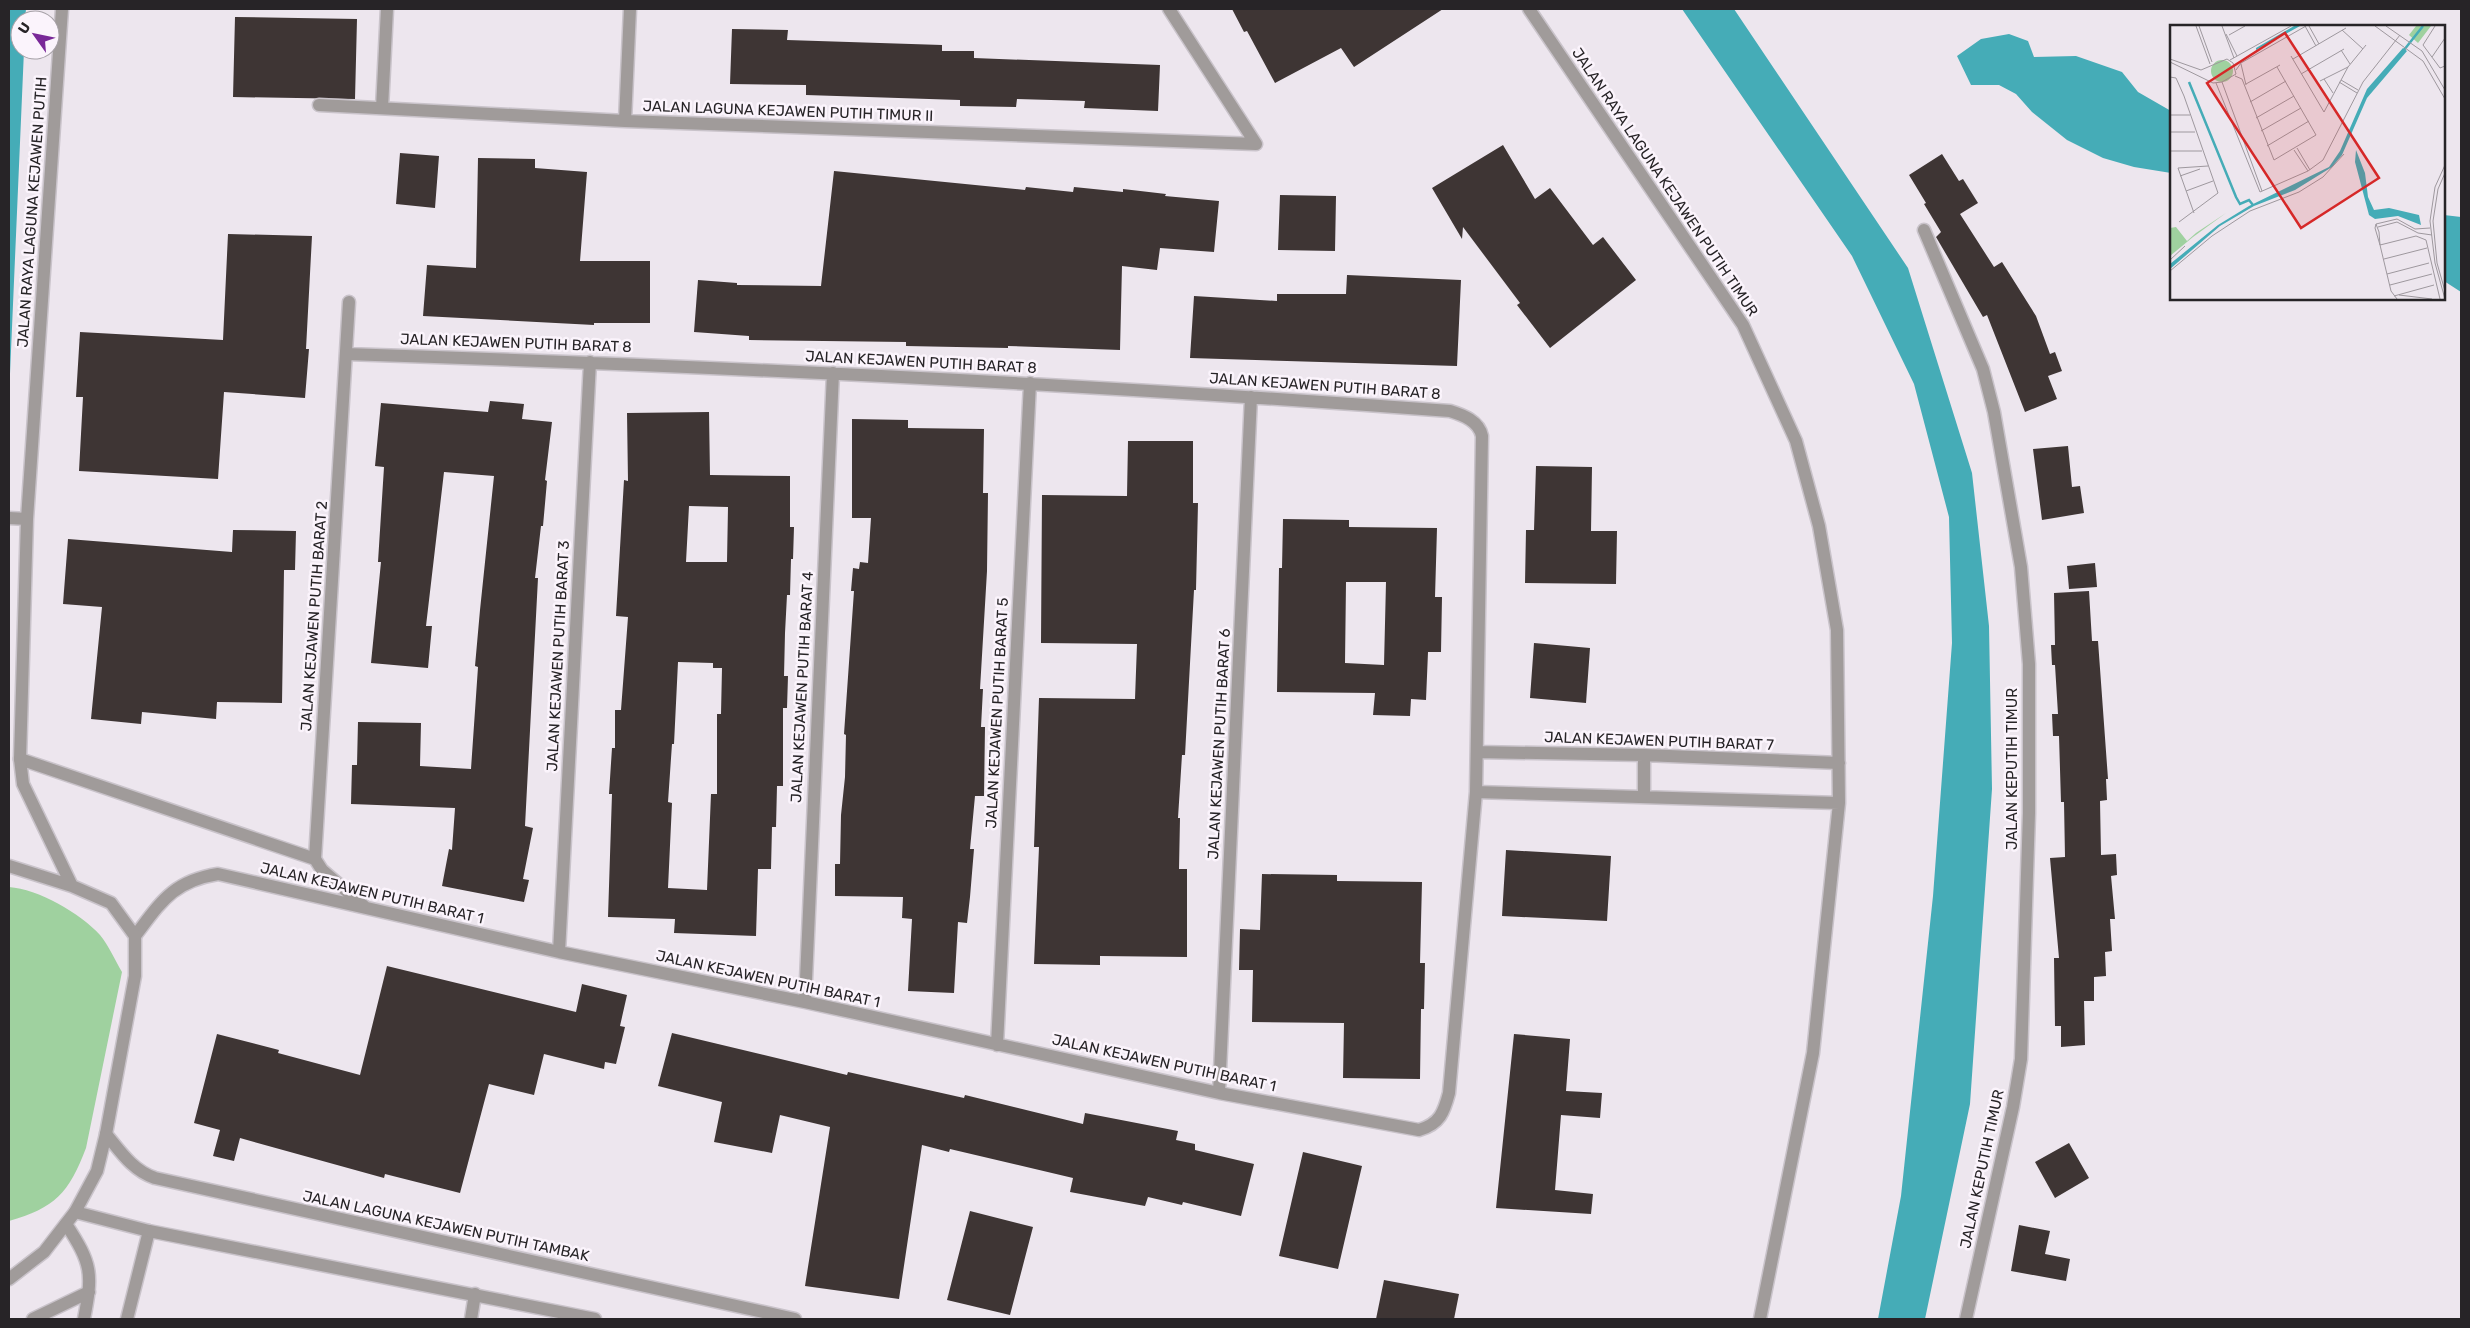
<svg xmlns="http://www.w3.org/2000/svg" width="2470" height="1328" font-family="Rubik,sans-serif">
	<rect width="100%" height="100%" fill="#ede6ee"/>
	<!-- green -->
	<path fill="#9fd19f" d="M 9,887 C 38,889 80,913 100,935 C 109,946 115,960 122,972 L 86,1148 C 69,1193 55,1208 9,1221 Z"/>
	<!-- water -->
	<path fill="#45acb7" d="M 9,9 L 26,9 L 25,20 L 20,20 L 20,50 L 24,50 L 9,397 Z
		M 1682,9 L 1734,9 L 1908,268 L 1972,473 L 1989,626 L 1992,789 L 1970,1104 L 1925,1319 L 1878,1319 L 1901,1196 L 1933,896 L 1952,643 L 1949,517 L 1914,384 L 1852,256 Z
		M 2009,34 L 2028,41 L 2034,57 L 2076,56 L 2122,72 L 2138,92 L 2171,111 L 2171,173 L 2134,167 L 2103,158 L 2067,140 L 2032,112 L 2016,94 L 1999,85 L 1971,85 L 1957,56 L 1981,39 Z
		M 2444,215 L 2461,217 L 2461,292 L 2444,281 Z"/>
	<!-- building -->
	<path fill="#3e3534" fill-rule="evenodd" d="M 1232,9 L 1443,9 L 1354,67 L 1341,48 L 1275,83 L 1247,31 L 1244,32 Z
		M 235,17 L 357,19 L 355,99 L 233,97 Z
		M 732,29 L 788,30 L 787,40 L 942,45 L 942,51 L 974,51 L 974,58 L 1160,65 L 1158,111 L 1084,108 L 1085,101 L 1017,99 L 1016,107 L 960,106 L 960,100 L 806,95 L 806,85 L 730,84 Z
		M 1503,145 L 1535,199 L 1550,188 L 1593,245 L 1603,237 L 1636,280 L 1550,348 L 1517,305 L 1520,303 L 1463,227 L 1462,239 L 1432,188 Z
		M 400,153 L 439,156 L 435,208 L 396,204 Z
		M 1942,154 L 1959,181 L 1963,179 L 1978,203 L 1960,214 L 1994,267 L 2002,262 L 2036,316 L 2050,354 L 2055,352 L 2062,371 L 2048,376 L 2057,399 L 2025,412 L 1987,315 L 1983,317 L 1936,237 L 1941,232 L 1924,204 L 1926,203 L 1909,175 Z
		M 478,158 L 535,159 L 535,168 L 587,172 L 580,261 L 650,261 L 650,323 L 594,323 L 594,325 L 423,316 L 427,265 L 476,268 Z
		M 834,171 L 1025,190 L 1026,187 L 1073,192 L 1074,187 L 1123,192 L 1123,189 L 1166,194 L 1165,196 L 1219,201 L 1214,252 L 1160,248 L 1157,270 L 1122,266 L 1120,350 L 1008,346 L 1008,348 L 906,346 L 906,342 L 749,340 L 749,336 L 694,332 L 698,280 L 737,283 L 737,285 L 821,286 Z
		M 1280,195 L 1336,196 L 1335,251 L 1278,250 Z
		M 228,234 L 312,236 L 306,349 L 309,349 L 305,398 L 224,392 L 218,479 L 79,471 L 83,397 L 76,397 L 80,332 L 223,340 Z
		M 1347,275 L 1461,280 L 1457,366 L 1190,358 L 1194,296 L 1277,301 L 1277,294 L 1346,294 Z
		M 490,401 L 524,404 L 522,419 L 552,422 L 545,480 L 547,481 L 543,526 L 541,526 L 535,578 L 538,578 L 525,826 L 533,828 L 523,879 L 529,880 L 524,902 L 442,886 L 449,849 L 452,850 L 455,808 L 351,804 L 352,765 L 357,765 L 358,722 L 421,723 L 420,766 L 471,769 L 478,667 L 475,666 L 480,610 L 494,476 L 444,472 L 426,626 L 432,626 L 428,668 L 371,663 L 381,562 L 378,562 L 384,467 L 375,466 L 381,403 L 488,412 Z
		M 709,412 L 710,475 L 790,476 L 790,527 L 794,527 L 793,559 L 791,559 L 790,595 L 787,595 L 785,633 L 784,676 L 788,676 L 787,708 L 783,708 L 783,786 L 777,786 L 776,827 L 772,827 L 771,869 L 758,869 L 756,936 L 674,933 L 675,919 L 608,917 L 612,794 L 609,794 L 612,748 L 615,748 L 615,710 L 621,710 L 628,617 L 616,616 L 624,480 L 628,481 L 627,413 ZM 689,506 L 728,507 L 727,562 L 686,562 ZM 678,662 L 713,663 L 713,668 L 722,668 L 721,714 L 717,714 L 717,794 L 711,794 L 707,890 L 668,888 L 672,803 L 668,802 L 672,744 L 674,744 Z
		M 852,419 L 908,420 L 908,428 L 984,429 L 983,493 L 988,493 L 987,571 L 980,689 L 983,689 L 981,727 L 985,727 L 984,796 L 975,796 L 970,849 L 974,849 L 970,897 L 967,923 L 958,922 L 954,993 L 908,991 L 912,919 L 902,918 L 903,897 L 835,896 L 835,864 L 840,864 L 841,815 L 845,777 L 846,735 L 844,734 L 854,591 L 851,591 L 853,568 L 859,569 L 860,562 L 868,563 L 871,518 L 852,518 Z
		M 1128,441 L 1193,441 L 1193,503 L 1198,503 L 1196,590 L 1194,590 L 1185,755 L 1182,755 L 1178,818 L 1180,818 L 1179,869 L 1187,869 L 1187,957 L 1100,956 L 1100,965 L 1034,964 L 1039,847 L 1034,847 L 1039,698 L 1135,699 L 1137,644 L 1041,643 L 1042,495 L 1127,496 Z
		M 2068,446 L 2072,487 L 2080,486 L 2084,513 L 2042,520 L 2033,449 Z
		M 1536,466 L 1592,467 L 1591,531 L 1617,531 L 1616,584 L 1525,583 L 1526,530 L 1534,530 Z
		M 1283,519 L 1349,520 L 1349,527 L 1437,528 L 1435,597 L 1442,597 L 1441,652 L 1428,652 L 1426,700 L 1411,699 L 1410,716 L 1373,715 L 1375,693 L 1277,692 L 1279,568 L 1282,568 ZM 1346,582 L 1386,582 L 1384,665 L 1345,663 Z
		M 233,530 L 296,531 L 295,570 L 284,570 L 282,703 L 217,702 L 216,719 L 142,712 L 141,724 L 91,719 L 102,607 L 63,604 L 68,539 L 232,552 Z
		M 2095,563 L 2097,587 L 2069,589 L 2067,566 Z
		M 2089,591 L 2092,641 L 2098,641 L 2108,779 L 2106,779 L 2107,800 L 2100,801 L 2101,855 L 2116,854 L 2117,875 L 2111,876 L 2115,919 L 2110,919 L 2112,951 L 2105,952 L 2106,976 L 2094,977 L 2094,1001 L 2084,1001 L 2085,1045 L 2061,1047 L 2061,1026 L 2055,1026 L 2054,958 L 2059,958 L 2050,858 L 2065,857 L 2064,802 L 2061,802 L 2059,736 L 2053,736 L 2052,714 L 2058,714 L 2055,665 L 2052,665 L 2051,645 L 2055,645 L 2054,593 Z
		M 1534,643 L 1590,648 L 1586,703 L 1530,698 Z
		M 1506,850 L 1611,856 L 1607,921 L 1502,916 Z
		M 1262,874 L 1337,875 L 1337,881 L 1422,882 L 1420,963 L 1425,963 L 1424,1009 L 1421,1009 L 1420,1079 L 1343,1078 L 1344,1023 L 1252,1022 L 1253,970 L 1239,970 L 1240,929 L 1260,930 Z
		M 387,966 L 576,1012 L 582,984 L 627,995 L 620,1026 L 625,1027 L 616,1064 L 605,1062 L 604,1069 L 544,1054 L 534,1095 L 489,1084 L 460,1193 L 385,1174 L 384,1178 L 240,1138 L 234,1161 L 213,1156 L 220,1130 L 194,1123 L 217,1034 L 279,1050 L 278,1053 L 360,1075 Z
		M 672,1033 L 847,1075 L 848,1072 L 964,1098 L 965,1095 L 1083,1124 L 1085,1113 L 1178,1131 L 1176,1140 L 1195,1144 L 1195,1150 L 1254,1164 L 1241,1216 L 1183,1202 L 1182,1205 L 1148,1197 L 1145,1206 L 1070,1192 L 1073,1178 L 950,1149 L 949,1152 L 922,1145 L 899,1299 L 805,1286 L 830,1127 L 780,1115 L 772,1153 L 714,1142 L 722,1102 L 658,1086 Z
		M 1514,1034 L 1570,1039 L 1566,1091 L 1602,1093 L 1600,1118 L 1561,1115 L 1555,1190 L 1593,1194 L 1591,1214 L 1496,1208 Z
		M 2069,1143 L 2089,1178 L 2055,1198 L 2035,1162 Z
		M 1303,1152 L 1362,1166 L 1338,1269 L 1279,1256 Z
		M 970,1211 L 1033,1227 L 1010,1315 L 947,1300 Z
		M 2019,1225 L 2050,1231 L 2045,1254 L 2070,1259 L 2066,1281 L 2011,1271 Z
		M 1384,1280 L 1459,1294 L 1454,1319 L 1376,1319 Z"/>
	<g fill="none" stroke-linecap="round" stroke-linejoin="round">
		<!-- service casing -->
		<g stroke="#c9c3ca" stroke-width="15">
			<path id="service" d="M 66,1224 C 92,1264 93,1273 84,1319
				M 33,1319 L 89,1292
				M 127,1319 L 149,1231
				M 471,1319 L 475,1294"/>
		</g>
		<!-- minor casing -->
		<g stroke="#c9c3ca" stroke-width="15">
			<path id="minor" d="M 1169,9 L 1256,144
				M 1529,9 L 1743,325 L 1796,441 L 1819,526 L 1837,630 L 1839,803 L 1813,1053 L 1760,1319
				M 319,105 L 625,121 L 1256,144
				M 382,108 L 387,9
				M 625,121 L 630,9
				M 1924,230 L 1983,369 L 1994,412 L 2021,567 L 2029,664 L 2029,813 L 2021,1059 L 2013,1107 L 1966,1319
				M 349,302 L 315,859 L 322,870 L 365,907
				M 1477,752 L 1644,755 L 1839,763
				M 1644,755 L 1644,797
				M 20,759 L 315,859
				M 1476,792 L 1839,803
				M 135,936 C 161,902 173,881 218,874 L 559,952 L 805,1002 L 1219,1093 L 1419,1130 C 1440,1124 1444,1112 1449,1093 L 1476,792 L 1482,436 C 1479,421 1463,415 1450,411 C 1082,384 714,366 346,354
				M 559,952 L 590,362
				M 805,1002 L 833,373
				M 997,1045 L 1030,383
				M 1219,1093 L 1251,397
				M 106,1134 C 120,1151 133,1171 155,1178 L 795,1319
				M 75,1212 L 149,1231 L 595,1319"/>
		</g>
		<!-- tertiary casing -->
		<g stroke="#c9c3ca" stroke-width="15">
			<path id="tertiary" d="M 62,9 L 27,519 L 20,759 L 23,784 L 72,886
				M 9,518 L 27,519
				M 9,866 L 72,886 L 111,903 L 135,936 L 135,976 L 106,1134 L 97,1171 L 75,1212 L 44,1252 L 9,1279"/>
		</g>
		<!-- service -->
		<use href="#service" stroke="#a09b9a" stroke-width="12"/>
		<!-- minor -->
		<use href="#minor" stroke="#a09b9a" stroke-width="12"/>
		<!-- tertiary -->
		<use href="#tertiary" stroke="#a09b9a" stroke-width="12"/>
	</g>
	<g text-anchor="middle" stroke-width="5" stroke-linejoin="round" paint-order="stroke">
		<!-- street labels -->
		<g font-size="15" fill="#272427" stroke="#fbf4fc">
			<text transform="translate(788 111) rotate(2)" y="5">JALAN LAGUNA KEJAWEN PUTIH TIMUR II</text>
			<text transform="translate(1665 182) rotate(56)" y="5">JALAN RAYA LAGUNA KEJAWEN PUTIH TIMUR</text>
			<text transform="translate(32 212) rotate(-86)" y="5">JALAN RAYA LAGUNA KEJAWEN PUTIH</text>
			<text transform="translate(516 343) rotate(2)" y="5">JALAN KEJAWEN PUTIH BARAT 8</text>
			<text transform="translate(921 362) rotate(3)" y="5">JALAN KEJAWEN PUTIH BARAT 8</text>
			<text transform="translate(1325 386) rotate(4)" y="5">JALAN KEJAWEN PUTIH BARAT 8</text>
			<text transform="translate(314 616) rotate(-86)" y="5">JALAN KEJAWEN PUTIH BARAT 2</text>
			<text transform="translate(558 656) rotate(-87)" y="5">JALAN KEJAWEN PUTIH BARAT 3</text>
			<text transform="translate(802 687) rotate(-87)" y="5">JALAN KEJAWEN PUTIH BARAT 4</text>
			<text transform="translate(997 713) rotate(-87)" y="5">JALAN KEJAWEN PUTIH BARAT 5</text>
			<text transform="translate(1659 741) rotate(2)" y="5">JALAN KEJAWEN PUTIH BARAT 7</text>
			<text transform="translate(1219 744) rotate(-87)" y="5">JALAN KEJAWEN PUTIH BARAT 6</text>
			<text transform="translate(2012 769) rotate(-90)" y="5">JALAN KEPUTIH TIMUR</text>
			<text transform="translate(372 893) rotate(13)" y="5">JALAN KEJAWEN PUTIH BARAT 1</text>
			<text transform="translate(768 979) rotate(12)" y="5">JALAN KEJAWEN PUTIH BARAT 1</text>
			<text transform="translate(1164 1063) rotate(12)" y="5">JALAN KEJAWEN PUTIH BARAT 1</text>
			<text transform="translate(1982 1169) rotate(-78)" y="5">JALAN KEPUTIH TIMUR</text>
			<text transform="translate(446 1226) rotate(12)" y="5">JALAN LAGUNA KEJAWEN PUTIH TAMBAK</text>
		</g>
	</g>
	<!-- overview -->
	<g transform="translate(2170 25)">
		<rect width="275" height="275" fill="#ede6ee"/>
		<path d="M 246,1 L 261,1 L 248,18 L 239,10 ZM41 46a11 11 0 1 1 22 0a11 11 0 1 1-22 0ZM 56,188 L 23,212 L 0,231 L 0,203 L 6,202 L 17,216 L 26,208 Z" fill="#9fd19f"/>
		<path d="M 124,1 L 130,1 L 86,25 L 86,23 ZM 233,23 L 237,26 L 197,73 L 172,130 L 162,142 L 125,165 L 84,181 L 50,201 L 0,244 L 0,239 L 48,200 L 79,181 L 159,142 L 170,126 L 197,64 ZM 186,125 L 195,148 L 198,172 L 204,185 L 219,183 L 249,190 L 251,200 L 228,191 L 205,194 L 199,190 L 185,137 Z" fill="#45acb7"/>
		<path fill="none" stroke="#45acb7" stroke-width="2.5" d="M 234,25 L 253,1M 19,57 L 66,172 L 70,179 L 79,175 L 83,180"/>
		<path fill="none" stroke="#9e989e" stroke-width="1" d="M 26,1 L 40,39M 29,1 L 42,37M 52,1 L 64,33M 135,1 L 146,21M 139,1 L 149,19M 205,1 L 253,36 L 275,74M 216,1 L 252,26 L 275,65M 265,1 L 253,20 L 270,43 L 275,41M 172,5 L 193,24M 56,9 L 67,31M 59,10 L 75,1M 171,25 L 180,39M 121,31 L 154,87M 262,32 L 275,13M 0,34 L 31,45 L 57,34 L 63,38 L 66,49 L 52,57 L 43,58 L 0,37M 123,34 L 176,3M 60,35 L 121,1M 71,39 L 76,60M 66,45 L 71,38 L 136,1M 131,49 L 174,24M 65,51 L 72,54 L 104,135 L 146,110 L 107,42M 0,52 L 6,53 L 14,71 L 48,168 L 9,197M 154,54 L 163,68M 171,55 L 188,65M 150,56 L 178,42M 52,57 L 92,166M 169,57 L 187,68M 46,58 L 90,167 L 138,146 L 153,135 L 193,57 L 230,10M 76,59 L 110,40M 80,77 L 116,56M 154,87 L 178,42 L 196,20M 0,90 L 20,90M 86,93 L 124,71M 91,106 L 131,83M 0,107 L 25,107M 97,121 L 139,96M 127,123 L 140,145M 124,125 L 138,146M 0,126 L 32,126M 275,140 L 265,162 L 260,196 L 265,238 L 275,274M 0,142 L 0,201M 275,148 L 268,164 L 263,196 L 267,238 L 275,266M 10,151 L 30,144M 16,166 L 43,156M 24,188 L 8,143 L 38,141M 206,199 L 227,194 L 245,204 L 260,203M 206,199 L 209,207 L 210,220 L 205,203 ZM 208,202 L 227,197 L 248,208 L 262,210M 214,234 L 257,223M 0,235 L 15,221M 0,246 L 42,211 L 80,186 L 129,167 L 153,152 L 174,129M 217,249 L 259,238M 220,260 L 262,249M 229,270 L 262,274M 224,271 L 264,260M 227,274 L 221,266 L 210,220 L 246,211 L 256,215 L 270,274"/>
		<path fill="#d62828" fill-opacity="0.15" stroke="#d62828" stroke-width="2.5" d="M 115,8 L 209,153 L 131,203 L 37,58 Z"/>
		<rect width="275" height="275" fill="none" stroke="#272427" stroke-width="2.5"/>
	</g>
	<!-- border -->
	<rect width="2470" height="1328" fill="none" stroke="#272427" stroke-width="20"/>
	<!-- north arrow -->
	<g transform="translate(35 35) rotate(303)"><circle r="24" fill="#fbf4fc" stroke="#a6a1a7"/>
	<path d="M0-4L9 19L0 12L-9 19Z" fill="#792898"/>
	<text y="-8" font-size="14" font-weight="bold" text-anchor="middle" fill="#272427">U</text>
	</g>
</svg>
